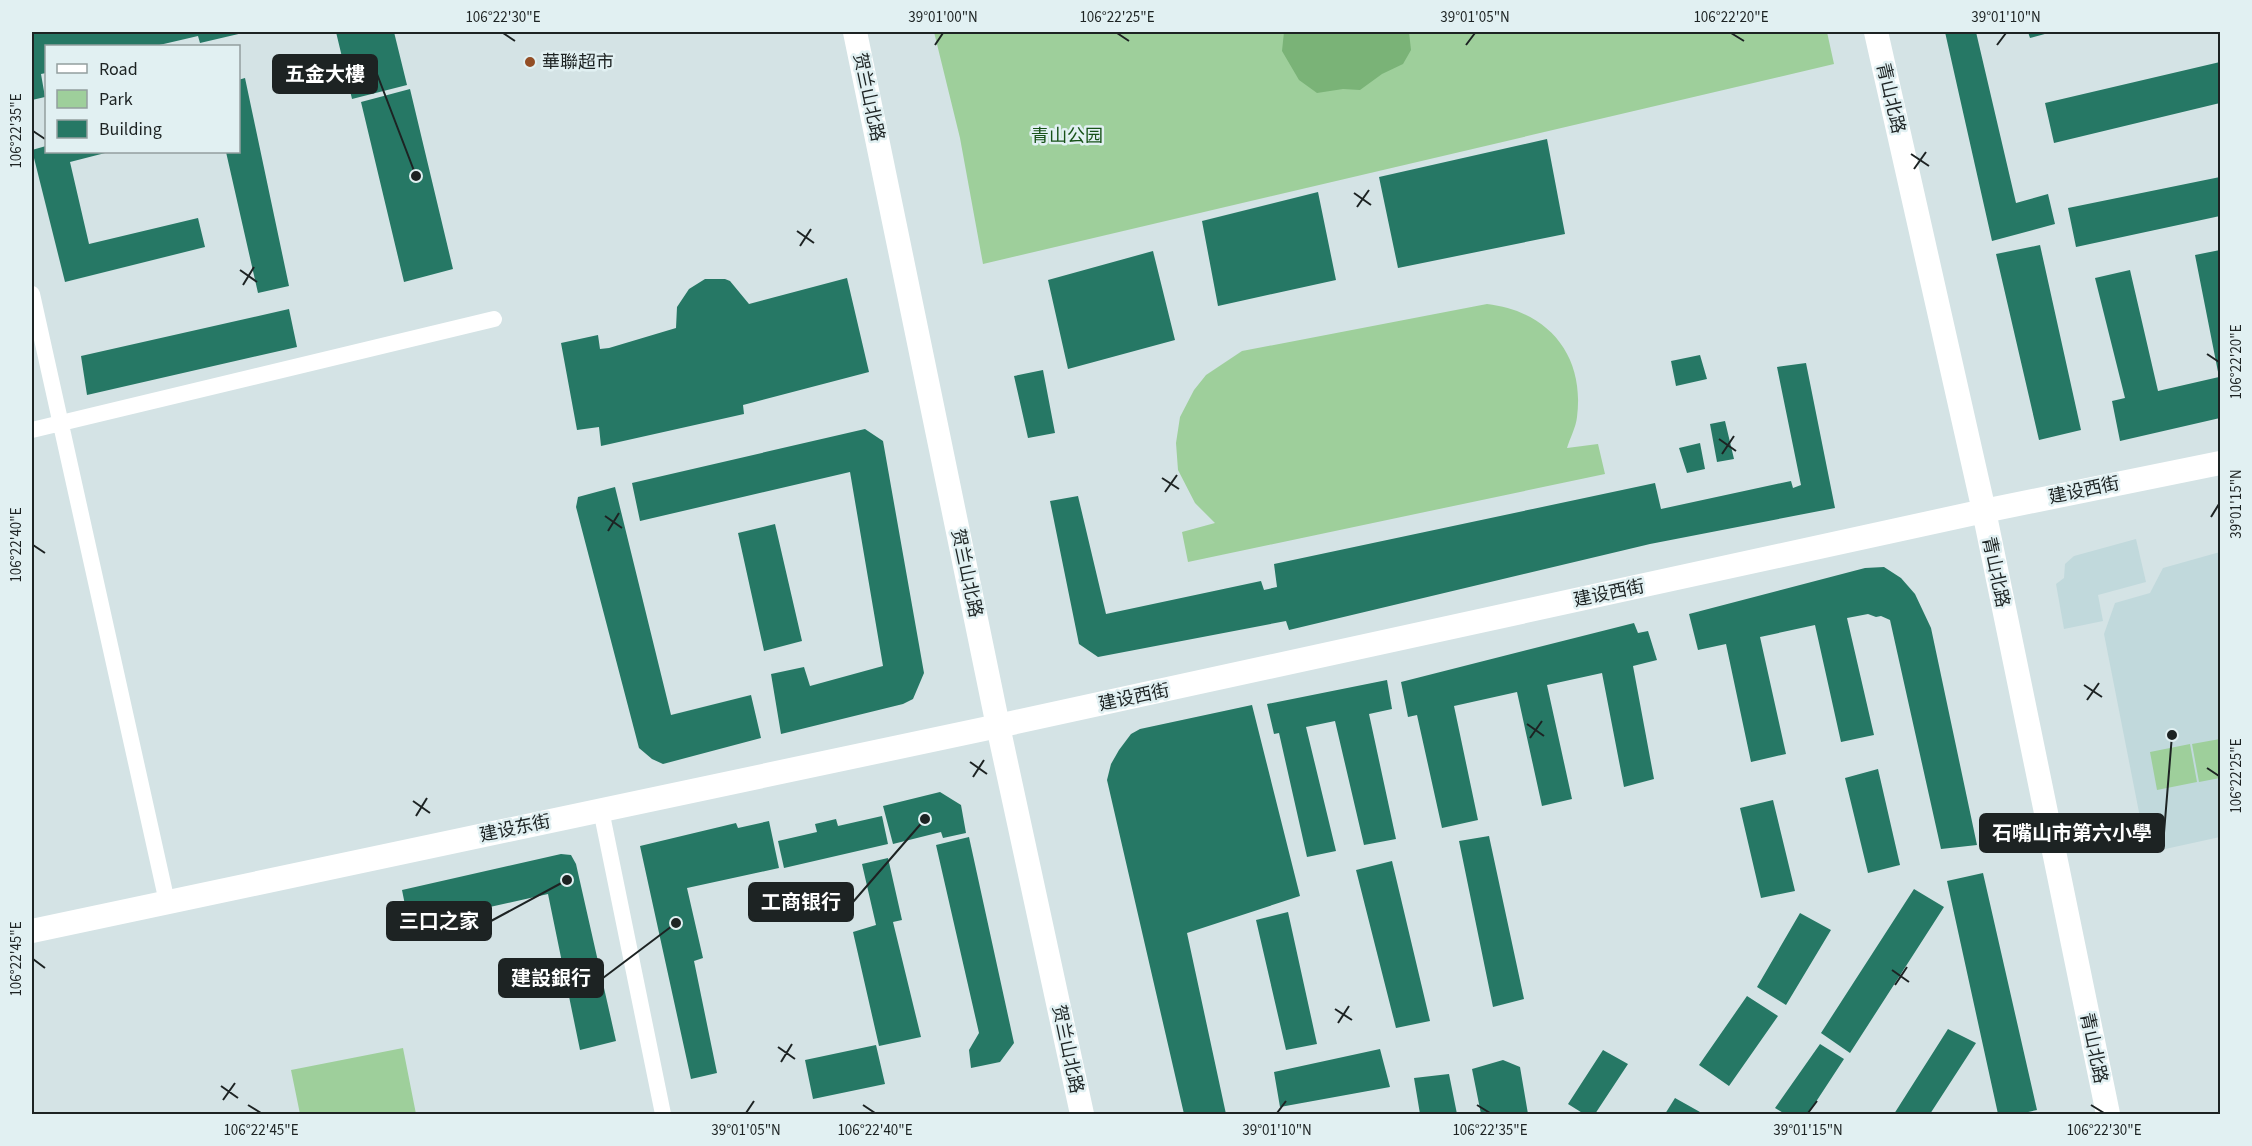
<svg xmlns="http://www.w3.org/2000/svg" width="2252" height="1146" font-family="'Source Sans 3','Noto Sans SC',sans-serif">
	<rect width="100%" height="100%" fill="#d4e3e5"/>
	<!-- built -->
	<path fill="#c1d9dc" d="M 2136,539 L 2146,582 L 2098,595 L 2103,621 L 2064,629 L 2056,584 L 2064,578 L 2065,564 L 2074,556 Z
		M 2220,552 L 2220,837 L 2147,853 L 2104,634 L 2115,603 L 2150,593 L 2163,568 Z"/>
	<!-- green -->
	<path fill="#9ecf9b" d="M 934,32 L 1827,32 L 1834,64 L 983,264 L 960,138 Z
		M 1487,304 C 1548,311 1585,355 1577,417 C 1576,427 1570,438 1567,448 L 1598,444 L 1605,474 L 1188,562 L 1182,532 L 1215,523 L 1195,503 L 1178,470 L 1176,443 L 1180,417 L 1194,390 L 1206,375 L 1242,351 Z
		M 2220,739 L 2220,778 L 2199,782 L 2192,744 Z
		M 2190,744 L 2197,782 L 2157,790 L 2150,752 Z
		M 403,1048 L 416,1114 L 300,1114 L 291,1070 Z"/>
	<!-- forest -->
	<path fill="#7ab377" d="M 1284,32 L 1409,32 L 1411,50 L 1403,64 L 1382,74 L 1360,90 L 1343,89 L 1317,93 L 1299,80 L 1282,51 Z"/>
	<!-- building -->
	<path fill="#267865" d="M 32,32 L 247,32 L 200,43 L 198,36 L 155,46 L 46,46 L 46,73 L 41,74 L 45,97 L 32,100 Z
		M 336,32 L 394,32 L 407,85 L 352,99 Z
		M 1945,32 L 1976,32 L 2016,203 L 2048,194 L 2055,224 L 1992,241 Z
		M 2028,32 L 2052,32 L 2030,38 Z
		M 2220,62 L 2220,103 L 2054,143 L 2045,103 Z
		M 245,78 L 289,286 L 258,293 L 226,152 L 238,152 L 238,80 Z
		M 410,89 L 453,269 L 404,282 L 361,102 Z
		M 1547,139 L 1565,234 L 1398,268 L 1379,177 Z
		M 46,146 L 46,152 L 109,152 L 70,162 L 89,244 L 198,218 L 205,247 L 65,282 L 32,150 Z
		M 2220,177 L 2220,216 L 2076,247 L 2068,208 Z
		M 1318,192 L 1336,280 L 1218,306 L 1202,221 Z
		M 2040,245 L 2081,430 L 2039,440 L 1996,254 Z
		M 2220,250 L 2220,418 L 2120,441 L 2112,401 L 2125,398 L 2095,278 L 2130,270 L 2158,391 L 2219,377 L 2195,255 Z
		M 1153,251 L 1175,340 L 1068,369 L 1048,280 Z
		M 847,278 L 869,372 L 743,405 L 744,414 L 601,446 L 599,427 L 577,430 L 561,343 L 598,335 L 600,349 L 609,348 L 676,328 L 677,307 L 689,289 L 705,279 L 725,279 L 730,281 L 749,304 Z
		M 289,309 L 297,347 L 87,395 L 81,356 Z
		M 1700,355 L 1707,379 L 1676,386 L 1671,361 Z
		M 1806,363 L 1835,508 L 1650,544 L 1289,630 L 1286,621 L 1098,657 L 1079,644 L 1050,501 L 1078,496 L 1106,614 L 1261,581 L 1264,590 L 1277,587 L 1274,564 L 1655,483 L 1661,509 L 1791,481 L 1793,488 L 1801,485 L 1777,367 Z
		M 1043,370 L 1055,433 L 1028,438 L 1014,376 Z
		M 1725,421 L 1734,459 L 1717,462 L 1710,424 Z
		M 865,429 L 883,441 L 924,673 L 913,699 L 903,704 L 781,734 L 771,674 L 804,667 L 810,686 L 883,666 L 850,472 L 640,521 L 632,483 Z
		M 1700,443 L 1705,469 L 1687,473 L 1679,448 Z
		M 615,487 L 671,715 L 751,695 L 761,738 L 663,764 L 652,759 L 639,748 L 576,507 L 578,497 Z
		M 775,524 L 802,641 L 764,651 L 738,533 Z
		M 1884,567 L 1901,578 L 1915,594 L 1931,628 L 1977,845 L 1941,849 L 1890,620 L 1881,616 L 1876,617 L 1868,614 L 1847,618 L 1874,735 L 1841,742 L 1815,625 L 1760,637 L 1786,754 L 1751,762 L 1726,644 L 1698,650 L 1689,614 L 1865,568 Z
		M 1634,623 L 1638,633 L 1648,631 L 1657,660 L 1633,666 L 1654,779 L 1624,787 L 1602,673 L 1547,685 L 1572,799 L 1542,806 L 1517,692 L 1454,706 L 1478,820 L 1442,828 L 1417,715 L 1408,717 L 1401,682 Z
		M 1387,680 L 1392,709 L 1369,714 L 1396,839 L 1364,845 L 1335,721 L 1306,727 L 1336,851 L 1307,857 L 1279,733 L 1274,734 L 1267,704 Z
		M 1252,705 L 1300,896 L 1187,933 L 1226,1114 L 1184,1114 L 1107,780 L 1111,764 L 1119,750 L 1131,734 L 1140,729 Z
		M 1878,769 L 1900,865 L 1868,873 L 1845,778 Z
		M 940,792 L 961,805 L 966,833 L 943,838 L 941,832 L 893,844 L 883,806 Z
		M 1773,800 L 1795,891 L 1761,898 L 1740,808 Z
		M 882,816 L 888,844 L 784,868 L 778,841 L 817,832 L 815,824 L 836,819 L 838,826 Z
		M 769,821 L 779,868 L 687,888 L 703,958 L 694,961 L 717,1073 L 691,1079 L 640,846 L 736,823 L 738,828 Z
		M 1489,836 L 1524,999 L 1493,1007 L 1459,841 Z
		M 969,837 L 1014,1043 L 1000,1062 L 971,1068 L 969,1050 L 979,1033 L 936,845 Z
		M 561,854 L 571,855 L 576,864 L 616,1041 L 580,1050 L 548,894 L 409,925 L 402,890 Z
		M 888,858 L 902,920 L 893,922 L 921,1037 L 879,1046 L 853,932 L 876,925 L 862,864 Z
		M 1392,861 L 1430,1021 L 1396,1028 L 1356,870 Z
		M 1983,873 L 2037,1110 L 2019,1114 L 1998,1114 L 1947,881 Z
		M 1914,889 L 1944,907 L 1850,1053 L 1821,1033 Z
		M 1288,912 L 1317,1044 L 1286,1050 L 1256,920 Z
		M 1800,913 L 1831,930 L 1786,1005 L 1757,987 Z
		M 1747,996 L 1778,1016 L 1729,1086 L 1699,1065 Z
		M 1948,1029 L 1976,1043 L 1930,1114 L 1894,1114 Z
		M 1820,1044 L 1844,1059 L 1808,1114 L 1785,1114 L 1775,1108 Z
		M 876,1045 L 885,1084 L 813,1099 L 805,1060 Z
		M 1380,1049 L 1390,1087 L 1280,1107 L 1274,1072 Z
		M 1603,1050 L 1628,1064 L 1595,1114 L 1584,1114 L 1568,1104 Z
		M 1503,1060 L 1520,1067 L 1528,1114 L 1481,1114 L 1472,1069 Z
		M 1449,1074 L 1457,1114 L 1420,1114 L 1414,1078 Z
		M 1675,1098 L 1700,1112 L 1707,1114 L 1665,1114 Z"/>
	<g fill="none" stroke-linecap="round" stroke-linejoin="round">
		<!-- street -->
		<path stroke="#fff" stroke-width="16" d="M 32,294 L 167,902
			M 32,430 L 494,319
			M 601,810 L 663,1114"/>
		<!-- secondary -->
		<path stroke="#fff" stroke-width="24" d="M 855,32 L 998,726 L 1082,1114
			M 1876,32 L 1984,511 L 2108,1114
			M 32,931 L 998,726 L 1984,511 L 2220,463"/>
	</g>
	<!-- ticks -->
	<path fill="none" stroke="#1d2323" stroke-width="2" d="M 503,33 L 515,41M 1117,33 L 1129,41M 1731,33 L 1744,41M 935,45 L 943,33M 1466,45 L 1475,33M 1997,45 L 2006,33M 33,131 L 45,139M 1911,154 L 1929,166M 1914,169 L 1926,152M 1354,193 L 1371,205M 1357,207 L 1369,190M 797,231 L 814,243M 800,246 L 811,229M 240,270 L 257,282M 243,285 L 254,267M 2207,354 L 2219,362M 1719,439 L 1736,451M 1722,454 L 1734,436M 1162,478 L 1179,489M 1165,492 L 1177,475M 605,516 L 622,528M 2211,517 L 2219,504M 608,531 L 619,513M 33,545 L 45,553M 2084,685 L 2102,697M 2087,700 L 2099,683M 1527,724 L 1544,736M 1530,738 L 1542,721M 970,762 L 987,774M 2207,768 L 2219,776M 973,777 L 984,760M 413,801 L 430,813M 416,816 L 427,798M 33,959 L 45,968M 1892,970 L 1909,982M 1895,985 L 1907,967M 1335,1009 L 1352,1020M 1338,1023 L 1349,1006M 778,1047 L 795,1059M 781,1062 L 792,1044M 221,1086 L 238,1098M 223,1100 L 235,1083M 248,1105 L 261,1113M 863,1105 L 875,1113M 1477,1105 L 1490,1113M 2091,1105 L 2104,1113M 746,1113 L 754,1101M 1277,1113 L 1286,1101M 1808,1113 L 1817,1101"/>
	<!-- markers -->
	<circle fill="#934e25" stroke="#e1f0f2" stroke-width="2" cx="530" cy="62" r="6"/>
	<g text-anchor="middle" stroke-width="5" stroke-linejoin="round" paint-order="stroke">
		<!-- poi labels -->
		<g font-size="18" fill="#1d2323" stroke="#e1f0f2" text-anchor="start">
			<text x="542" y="68">華聯超市</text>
		</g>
		<!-- street labels -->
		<g font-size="18" fill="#1d2323" stroke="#e1f0f2">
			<text transform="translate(869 97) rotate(78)" y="6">贺兰山北路</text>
			<text transform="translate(1891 98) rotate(77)" y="6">青山北路</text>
			<text transform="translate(2084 490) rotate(-12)" y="6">建设西街</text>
			<text transform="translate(1996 572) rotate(78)" y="6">青山北路</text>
			<text transform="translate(967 573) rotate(78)" y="6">贺兰山北路</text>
			<text transform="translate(1609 593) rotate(-12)" y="6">建设西街</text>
			<text transform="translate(1134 697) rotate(-12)" y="6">建设西街</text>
			<text transform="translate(515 828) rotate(-12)" y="6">建设东街</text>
			<text transform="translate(2094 1048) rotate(78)" y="6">青山北路</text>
			<text transform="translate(1068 1049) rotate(78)" y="6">贺兰山北路</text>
		</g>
		<!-- park labels -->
		<g font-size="18" fill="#175218" stroke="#e1f0f2">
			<text x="1067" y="142">青山公园</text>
		</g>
	</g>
	<!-- callouts -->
	<path fill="none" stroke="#1d2323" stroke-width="2" d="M416 176L377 74M2172 735L2164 833M925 819L853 902M567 880L491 921M676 923L603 978"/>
	<g fill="#1d2323" stroke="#e1f0f2" stroke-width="2">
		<circle cx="416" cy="176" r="6"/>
		<circle cx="2172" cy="735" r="6"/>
		<circle cx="925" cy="819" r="6"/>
		<circle cx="567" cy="880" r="6"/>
		<circle cx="676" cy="923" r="6"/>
	</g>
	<g fill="#1d2323" stroke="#1d2323" stroke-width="2">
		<rect x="273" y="55" width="104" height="38" rx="6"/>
		<rect x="1980" y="814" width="184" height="38" rx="6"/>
		<rect x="749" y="883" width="104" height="38" rx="6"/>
		<rect x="387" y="902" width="104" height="38" rx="6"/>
		<rect x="499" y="959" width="104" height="38" rx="6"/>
	</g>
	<g font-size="20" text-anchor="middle" font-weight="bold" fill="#fff">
		<text x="325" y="81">五金大樓</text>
		<text x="2072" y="840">石嘴山市第六小學</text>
		<text x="801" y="909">工商银行</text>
		<text x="439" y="928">三口之家</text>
		<text x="551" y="985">建設銀行</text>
	</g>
	<!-- border -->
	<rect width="2252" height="1146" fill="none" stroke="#e1f0f2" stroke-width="66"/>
	<!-- legend -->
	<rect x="45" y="45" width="195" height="108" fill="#e1f0f2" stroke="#939e9f" stroke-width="1.5"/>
	<rect x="57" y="64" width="30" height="9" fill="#ffffff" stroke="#939e9f" stroke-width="1.5"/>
	<text x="99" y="75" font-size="18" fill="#1d2323">Road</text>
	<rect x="57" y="90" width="30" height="18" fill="#9ecf9b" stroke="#939e9f" stroke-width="1.5"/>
	<text x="99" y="105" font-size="18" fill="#1d2323">Park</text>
	<rect x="57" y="120" width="30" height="18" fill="#267865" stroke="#939e9f" stroke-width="1.5"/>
	<text x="99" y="135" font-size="18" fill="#1d2323">Building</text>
	<rect x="33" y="33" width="2186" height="1080" fill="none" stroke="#1d2323" stroke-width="2"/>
	<g font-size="15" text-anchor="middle" fill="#1d2323">
		<text x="503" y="22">106°22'30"E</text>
		<text x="943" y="22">39°01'00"N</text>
		<text x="1117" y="22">106°22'25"E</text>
		<text x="1475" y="22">39°01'05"N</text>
		<text x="1731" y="22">106°22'20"E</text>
		<text x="2006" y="22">39°01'10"N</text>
		<text transform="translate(16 131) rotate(-90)" y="5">106°22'35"E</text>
		<text transform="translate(2236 362) rotate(-90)" y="5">106°22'20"E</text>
		<text transform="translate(2236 504) rotate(-90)" y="5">39°01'15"N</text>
		<text transform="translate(16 545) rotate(-90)" y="5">106°22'40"E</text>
		<text transform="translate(2236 776) rotate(-90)" y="5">106°22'25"E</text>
		<text transform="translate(16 959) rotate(-90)" y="5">106°22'45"E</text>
		<text x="261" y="1135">106°22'45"E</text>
		<text x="746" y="1135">39°01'05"N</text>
		<text x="875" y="1135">106°22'40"E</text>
		<text x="1277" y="1135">39°01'10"N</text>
		<text x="1490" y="1135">106°22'35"E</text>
		<text x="1808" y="1135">39°01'15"N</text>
		<text x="2104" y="1135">106°22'30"E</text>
	</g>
</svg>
